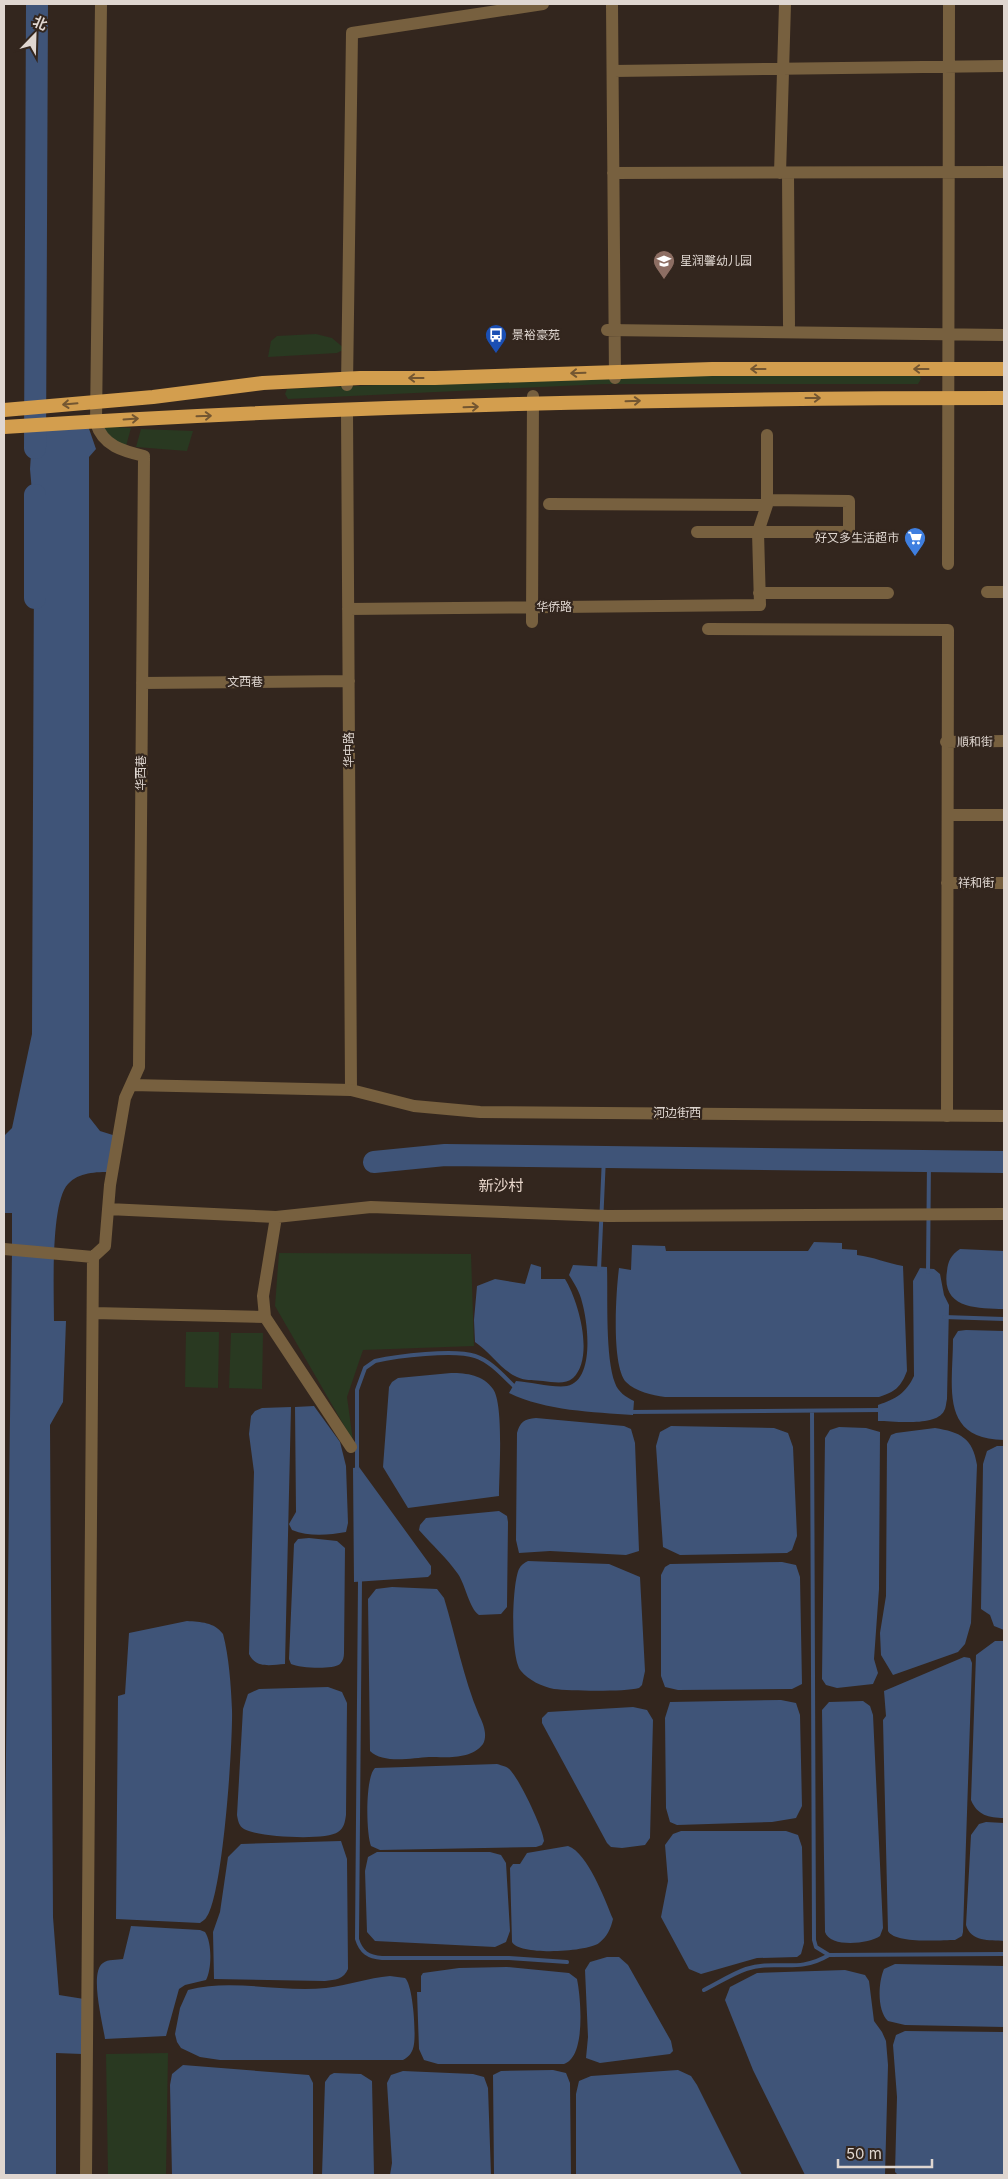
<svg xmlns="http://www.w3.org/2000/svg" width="1008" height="2179" font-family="Inter,'Noto Sans SC',sans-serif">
	<rect width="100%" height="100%" fill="#33261e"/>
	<!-- green -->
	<path fill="#293921" d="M 316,334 L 332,338 L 345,349 L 337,353 L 268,357 L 271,341 L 277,336 Z
		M 604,375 L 920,376 L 921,379 L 918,384 L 604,384 L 288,399 L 285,394 L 287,389 Z
		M 102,426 L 131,428 L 126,446 L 111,440 Z
		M 141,429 L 193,431 L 187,451 L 136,447 Z
		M 279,1253 L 471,1254 L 474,1346 L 363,1350 L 347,1397 L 353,1441 L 275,1306 Z
		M 186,1332 L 219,1332 L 218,1388 L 185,1387 Z
		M 231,1333 L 263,1333 L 262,1389 L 229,1388 Z
		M 168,2053 L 166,2175 L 108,2175 L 106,2054 Z"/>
	<!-- water -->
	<path fill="#3f5478" d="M 86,420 L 96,449 L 89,457 L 89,1117 L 100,1131 L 116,1136 L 111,1172 C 96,1172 79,1172 68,1184 C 50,1203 54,1293 54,1321 L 66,1321 L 63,1402 L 50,1425 L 53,1917 L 59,1995 L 84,1999 L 82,2054 L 56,2053 L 56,2175 L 4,2175 L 4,1922 L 12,1251 L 12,1213 L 4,1213 L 4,1136 L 12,1128 L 32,1034 L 34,568 L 38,561 L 30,469 L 33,424 Z
		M 814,1242 L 842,1243 L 842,1249 L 857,1250 L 857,1255 C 874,1257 886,1263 903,1266 L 907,1371 C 901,1387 895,1392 879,1397 L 665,1397 C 652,1395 636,1392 626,1382 C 611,1365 616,1291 619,1268 L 631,1270 L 632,1245 L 665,1246 L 666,1251 L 808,1251 Z
		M 960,1249 L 1004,1251 L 1004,1309 C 977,1308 941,1309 947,1271 C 948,1261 951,1255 960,1249 Z
		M 531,1264 L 541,1267 L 541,1279 L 565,1279 C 578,1300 595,1357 573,1378 C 565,1385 553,1382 543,1381 C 535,1380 525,1381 517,1377 C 501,1370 490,1352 475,1342 L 474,1320 L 477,1286 L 495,1279 L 525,1284 Z
		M 573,1265 L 607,1267 C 608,1296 605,1357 615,1383 C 618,1392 626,1397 634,1401 L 633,1415 C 593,1412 546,1411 509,1393 L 516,1381 C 530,1382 554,1388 567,1386 C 595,1380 588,1323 582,1302 C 580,1292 574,1283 569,1275 Z
		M 920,1268 L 934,1269 L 940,1274 L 944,1295 L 949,1305 L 947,1399 C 946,1403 946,1408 944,1411 C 936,1427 893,1421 878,1421 L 878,1405 C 896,1399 906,1393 914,1376 L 913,1281 Z
		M 966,1330 L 1004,1331 L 1004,1440 C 939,1439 953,1386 953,1339 L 958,1331 Z
		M 451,1373 C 467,1373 483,1375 493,1389 C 504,1404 499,1474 499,1496 L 408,1508 L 383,1467 L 389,1387 L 392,1382 L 398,1378 Z
		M 314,1406 L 340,1442 L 346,1466 L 348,1523 L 346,1532 C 329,1535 309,1537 292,1530 L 289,1524 L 296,1512 L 295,1407 Z
		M 291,1407 L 285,1664 C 271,1665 256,1669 249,1654 L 254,1472 L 249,1434 L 251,1416 L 255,1411 L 262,1408 Z
		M 536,1418 L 624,1426 L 631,1429 L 635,1443 L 639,1551 L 626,1555 L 550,1551 L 519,1553 L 516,1540 L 517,1433 C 520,1422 524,1419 536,1418 Z
		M 671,1426 L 774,1428 L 788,1433 L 793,1447 L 797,1536 L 792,1550 L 787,1553 L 680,1555 L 663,1547 L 656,1446 L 660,1432 Z
		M 839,1427 L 866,1428 L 880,1432 L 879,1589 L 874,1659 L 878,1673 L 873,1684 L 837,1688 L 826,1685 L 822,1679 L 825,1438 L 830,1430 Z
		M 935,1428 C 960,1432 973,1438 977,1465 L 971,1623 L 965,1644 L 958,1652 L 893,1675 L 881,1655 L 880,1633 L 886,1596 L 887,1444 L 891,1435 L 896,1433 Z
		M 997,1446 L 1004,1446 L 1004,1630 L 994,1626 L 990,1615 L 981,1609 L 983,1464 L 987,1451 Z
		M 359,1467 L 431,1566 L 431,1574 L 428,1577 L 354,1582 L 353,1468 Z
		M 499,1511 L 507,1516 L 508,1522 L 507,1607 L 501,1614 L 479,1615 C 469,1608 466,1586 458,1574 C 447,1558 432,1545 419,1530 L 420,1525 L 426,1518 Z
		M 309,1538 L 337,1541 L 345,1548 L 344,1653 C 344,1657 343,1661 340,1664 C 332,1670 300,1668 291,1664 L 289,1659 L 294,1544 L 298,1539 Z
		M 528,1561 L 609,1564 L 640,1577 L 645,1671 L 642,1685 L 639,1688 C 624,1692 570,1691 554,1689 C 543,1687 528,1680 521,1671 C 510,1658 512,1584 519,1569 C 521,1565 524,1563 528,1561 Z
		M 782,1562 L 796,1565 L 800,1577 L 802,1684 L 792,1689 L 678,1690 L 665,1687 L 661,1676 L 661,1575 L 665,1567 L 670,1564 Z
		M 392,1587 L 437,1589 L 444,1598 C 456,1637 463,1677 479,1715 C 483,1723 488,1735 483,1744 C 471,1760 446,1757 429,1757 C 412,1758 383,1764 370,1751 L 368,1599 L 376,1589 Z
		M 187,1621 C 201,1622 214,1622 223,1634 C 229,1657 231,1685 232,1710 C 233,1741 223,1898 206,1918 C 205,1920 202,1921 200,1923 L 116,1919 L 118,1696 L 125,1694 L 129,1633 Z
		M 995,1641 L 1004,1641 L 1004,1818 C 989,1818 977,1815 971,1800 L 976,1655 Z
		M 964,1657 L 970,1658 L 972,1663 L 963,1932 L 962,1936 L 955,1940 C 941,1940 895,1944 888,1931 L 883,1720 L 886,1716 L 884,1691 Z
		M 328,1687 L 342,1692 L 347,1703 L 346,1815 C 345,1822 344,1828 338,1832 C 326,1841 257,1837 244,1829 C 239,1826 238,1821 237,1815 L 243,1709 L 248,1694 L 259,1689 Z
		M 781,1700 L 796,1703 L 800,1715 L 802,1806 L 796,1818 L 772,1822 L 677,1825 L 670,1822 L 666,1808 L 665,1718 L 670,1702 Z
		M 863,1701 L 870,1706 L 873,1715 L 883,1928 L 880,1936 C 869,1944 830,1948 825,1932 L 822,1710 L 829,1702 Z
		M 633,1707 L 647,1710 L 653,1720 L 650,1838 L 645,1845 L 622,1848 L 611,1847 L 607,1843 L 542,1723 L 542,1718 L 548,1712 Z
		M 497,1764 C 503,1766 507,1766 511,1771 C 520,1781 543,1828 544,1841 L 542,1845 L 536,1847 L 380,1850 L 371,1846 C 366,1834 365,1777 375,1768 Z
		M 986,1822 L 1004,1823 L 1004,1941 C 989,1940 971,1942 966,1925 L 971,1835 L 979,1824 Z
		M 681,1831 L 786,1831 L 798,1835 L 802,1847 L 804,1943 L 801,1954 L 797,1957 L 757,1958 L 701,1974 L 689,1969 L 661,1917 L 668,1881 L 665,1845 L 673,1834 Z
		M 341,1841 L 347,1859 L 348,1969 C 344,1979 335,1980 325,1981 L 214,1979 L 213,1932 L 220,1912 L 228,1857 L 241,1844 Z
		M 568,1846 C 588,1853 605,1900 613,1919 C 611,1928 607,1937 599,1943 C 587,1952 519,1956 512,1942 L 510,1868 L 513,1864 L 520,1864 L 527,1853 Z
		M 377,1852 L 490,1852 L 501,1855 L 506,1863 L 510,1931 L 506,1942 L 495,1947 L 375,1941 L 367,1932 L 365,1871 L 368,1857 Z
		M 131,1926 L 200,1930 L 205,1932 C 212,1942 212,1969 206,1980 L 185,1985 L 179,1989 L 166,2036 L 105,2039 C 103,2024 89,1972 103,1963 C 108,1959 117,1960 123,1959 Z
		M 607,1957 L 619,1957 L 628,1965 L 671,2041 L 673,2051 L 670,2054 L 600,2063 L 586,2058 L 588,2037 L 585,1970 L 590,1962 Z
		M 895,1964 L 1004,1966 L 1004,2027 L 905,2025 L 888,2021 C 877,2011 878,1983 884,1969 Z
		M 507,1967 L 569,1973 L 577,1979 C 581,1999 586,2057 564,2064 L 438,2064 L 424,2060 L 419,2049 L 417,1992 L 421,1992 L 421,1976 L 423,1973 L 459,1968 Z
		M 845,1970 L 865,1975 L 869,1981 L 874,2021 L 882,2032 L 886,2041 L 888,2065 L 885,2175 L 805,2175 L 753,2070 L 725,2000 L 730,1987 L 757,1973 Z
		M 390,1976 L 405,1978 C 413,1985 416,2032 414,2044 C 413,2052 409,2057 403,2060 L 220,2060 L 200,2057 L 181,2048 L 177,2042 L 175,2034 L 180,2008 L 188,1990 C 232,1978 281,1993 326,1988 C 348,1985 368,1978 390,1976 Z
		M 905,2031 L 1004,2032 L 1004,2175 L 898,2175 L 895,2172 L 897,2097 L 893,2045 L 896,2035 Z
		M 183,2065 L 309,2075 L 313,2083 L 313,2175 L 172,2175 L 170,2085 L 172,2074 Z
		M 553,2070 L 566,2073 L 570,2083 L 571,2175 L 494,2175 L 493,2075 L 501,2071 Z
		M 678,2070 L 691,2076 L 697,2085 L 742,2175 L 576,2175 L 576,2094 L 579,2081 L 591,2076 Z
		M 403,2071 L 473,2074 L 484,2077 L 488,2088 L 491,2175 L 390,2175 L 392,2163 L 387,2083 L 391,2075 Z
		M 334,2073 L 361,2074 L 372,2081 L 374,2175 L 322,2175 L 325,2082 L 330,2075 Z"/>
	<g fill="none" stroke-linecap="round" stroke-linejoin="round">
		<!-- stream -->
		<path stroke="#3f5478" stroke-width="4" d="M 599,1270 L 604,1157
			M 928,1272 L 929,1161
			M 944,1317 L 1004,1319
			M 812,1411 L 814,1940 L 816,1947 L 829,1955 L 1004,1954
			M 628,1412 L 881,1410
			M 357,1471 L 357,1390 L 365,1368 L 375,1361 C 397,1356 454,1349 475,1356 C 491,1361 504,1377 517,1389
			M 360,1580 L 357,1939 C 361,1952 368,1957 382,1958 L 509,1958 L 567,1962
			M 704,1990 C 718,1983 732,1974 746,1969 C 777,1959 797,1974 829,1955"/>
		<!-- river -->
		<path stroke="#3f5478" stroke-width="22" d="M 35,448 L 37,4
			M 35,598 L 35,495
			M 374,1162 L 445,1155 L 1004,1162"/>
		<!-- minor -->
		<path stroke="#77603f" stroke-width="12" d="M 101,4 L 96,423 C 103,446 123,451 144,456
			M 612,4 L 615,378
			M 613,71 L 1004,66
			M 613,173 L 1004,172
			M 780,173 L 785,4
			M 788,173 L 789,325
			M 607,330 L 1004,335
			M 347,385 L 352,33 L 543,4
			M 549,504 L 767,505
			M 697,532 L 849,532 L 849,501 L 767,500
			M 948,564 L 949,4
			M 987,592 L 1004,592
			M 759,593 L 888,593
			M 348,609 L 760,605 L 758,532 L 767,505 L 767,435
			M 532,622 L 533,396
			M 708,629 L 948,630 L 947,1116
			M 142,683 L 349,681
			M 946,742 L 1004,741
			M 948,815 L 1004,815
			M 947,883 L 1004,883
			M 131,1085 L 351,1090 L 347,411
			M 108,1209 L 276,1217 L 371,1207 L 608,1216 L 1004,1214
			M 4,1249 L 93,1257 L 105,1246 L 110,1185 L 125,1098 L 139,1067 L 144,458
			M 93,1313 L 265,1317 L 351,1447
			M 265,1317 L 263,1296 L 276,1217
			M 86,2175 L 93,1257"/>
		<!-- tertiary -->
		<path stroke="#77603f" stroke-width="12" d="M 351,1090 L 414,1106 L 480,1112 L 1004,1116"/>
		<!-- trunk -->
		<path stroke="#d39e4e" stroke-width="14" d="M 4,410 L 153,397 L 263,383 L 360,378 L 435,378 L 712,369 L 1004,369
			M 4,427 C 337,405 671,398 1004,398"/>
	</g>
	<!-- one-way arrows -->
	<defs><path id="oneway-shaft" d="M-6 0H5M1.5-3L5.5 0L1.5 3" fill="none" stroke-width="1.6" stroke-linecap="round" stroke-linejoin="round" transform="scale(1.25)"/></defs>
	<g stroke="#735631">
		<use href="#oneway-shaft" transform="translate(758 369) rotate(180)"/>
		<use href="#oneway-shaft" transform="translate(921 369) rotate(180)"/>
		<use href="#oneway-shaft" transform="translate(578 373) rotate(178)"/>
		<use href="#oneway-shaft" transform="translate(416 378) rotate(-180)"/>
		<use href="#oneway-shaft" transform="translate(813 398)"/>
		<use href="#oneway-shaft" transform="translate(633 401) rotate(-2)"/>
		<use href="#oneway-shaft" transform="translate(70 404) rotate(175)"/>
		<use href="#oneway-shaft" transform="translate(471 407) rotate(-2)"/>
		<use href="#oneway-shaft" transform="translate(204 416) rotate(-2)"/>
		<use href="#oneway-shaft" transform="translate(131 419) rotate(-4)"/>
	</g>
	<!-- icons -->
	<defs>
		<g id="school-pin" transform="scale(1.125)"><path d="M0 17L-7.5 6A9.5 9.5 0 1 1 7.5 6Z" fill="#8d6e63" stroke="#33261e"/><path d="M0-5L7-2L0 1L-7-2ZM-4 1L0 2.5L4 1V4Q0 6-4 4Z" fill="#fff"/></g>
		<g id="bus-pin" transform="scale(1.125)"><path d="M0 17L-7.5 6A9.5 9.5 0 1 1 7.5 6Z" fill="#1a4fb4" stroke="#33261e"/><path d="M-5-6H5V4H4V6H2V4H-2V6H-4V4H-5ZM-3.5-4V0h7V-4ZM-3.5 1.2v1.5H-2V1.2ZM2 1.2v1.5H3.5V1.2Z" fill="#fff"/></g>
		<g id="supermarket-pin" transform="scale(1.125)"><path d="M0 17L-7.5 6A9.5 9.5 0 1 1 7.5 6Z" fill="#3f7fe0" stroke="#33261e"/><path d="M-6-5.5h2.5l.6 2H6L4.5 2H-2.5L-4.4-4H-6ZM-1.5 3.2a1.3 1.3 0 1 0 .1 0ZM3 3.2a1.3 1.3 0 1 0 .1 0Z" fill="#fff"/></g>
	</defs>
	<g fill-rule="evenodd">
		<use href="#school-pin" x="664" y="261"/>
		<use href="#bus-pin" x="496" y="335"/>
		<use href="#supermarket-pin" x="915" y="538"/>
	</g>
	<g text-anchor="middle" stroke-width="4.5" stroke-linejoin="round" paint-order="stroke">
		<!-- poi labels -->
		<g font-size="12" fill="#dfd6d0" stroke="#33261e" text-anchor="start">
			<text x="680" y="265">星润馨幼儿园</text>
			<text x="512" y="339">景裕豪苑</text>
			<text x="899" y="542" text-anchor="end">好又多生活超市</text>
		</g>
		<!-- street labels -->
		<g font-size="12" fill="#dfd6d0" stroke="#33261e">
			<text x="554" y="611">华侨路</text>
			<text x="245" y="686">文西巷</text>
			<text transform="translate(975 742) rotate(-1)" y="4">順和街</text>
			<text transform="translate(349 750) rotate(-90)" y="4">华中路</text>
			<text transform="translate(141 773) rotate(-90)" y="4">华西巷</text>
			<text x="976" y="887">祥和街</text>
			<text x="677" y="1117">河边街西</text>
		</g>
		<!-- quarter labels -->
		<g font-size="15" fill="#e8d6cb" stroke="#33261e">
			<text x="501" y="1191">新沙村</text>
		</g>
	</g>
	<!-- border -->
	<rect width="1008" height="2179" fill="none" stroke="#dfd6d0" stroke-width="10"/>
	<!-- north arrow -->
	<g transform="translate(35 35) rotate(23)" stroke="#33261e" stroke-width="4" paint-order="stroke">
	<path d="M0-4L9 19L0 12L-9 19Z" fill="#dfd6d0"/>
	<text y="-8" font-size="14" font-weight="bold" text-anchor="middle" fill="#dfd6d0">北</text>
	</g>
	<!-- scale -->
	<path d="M838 2159v8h94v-8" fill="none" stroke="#dfd6d0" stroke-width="2.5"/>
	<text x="846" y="2159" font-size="15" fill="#dfd6d0" stroke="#33261e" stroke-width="4" paint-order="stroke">50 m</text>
</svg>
